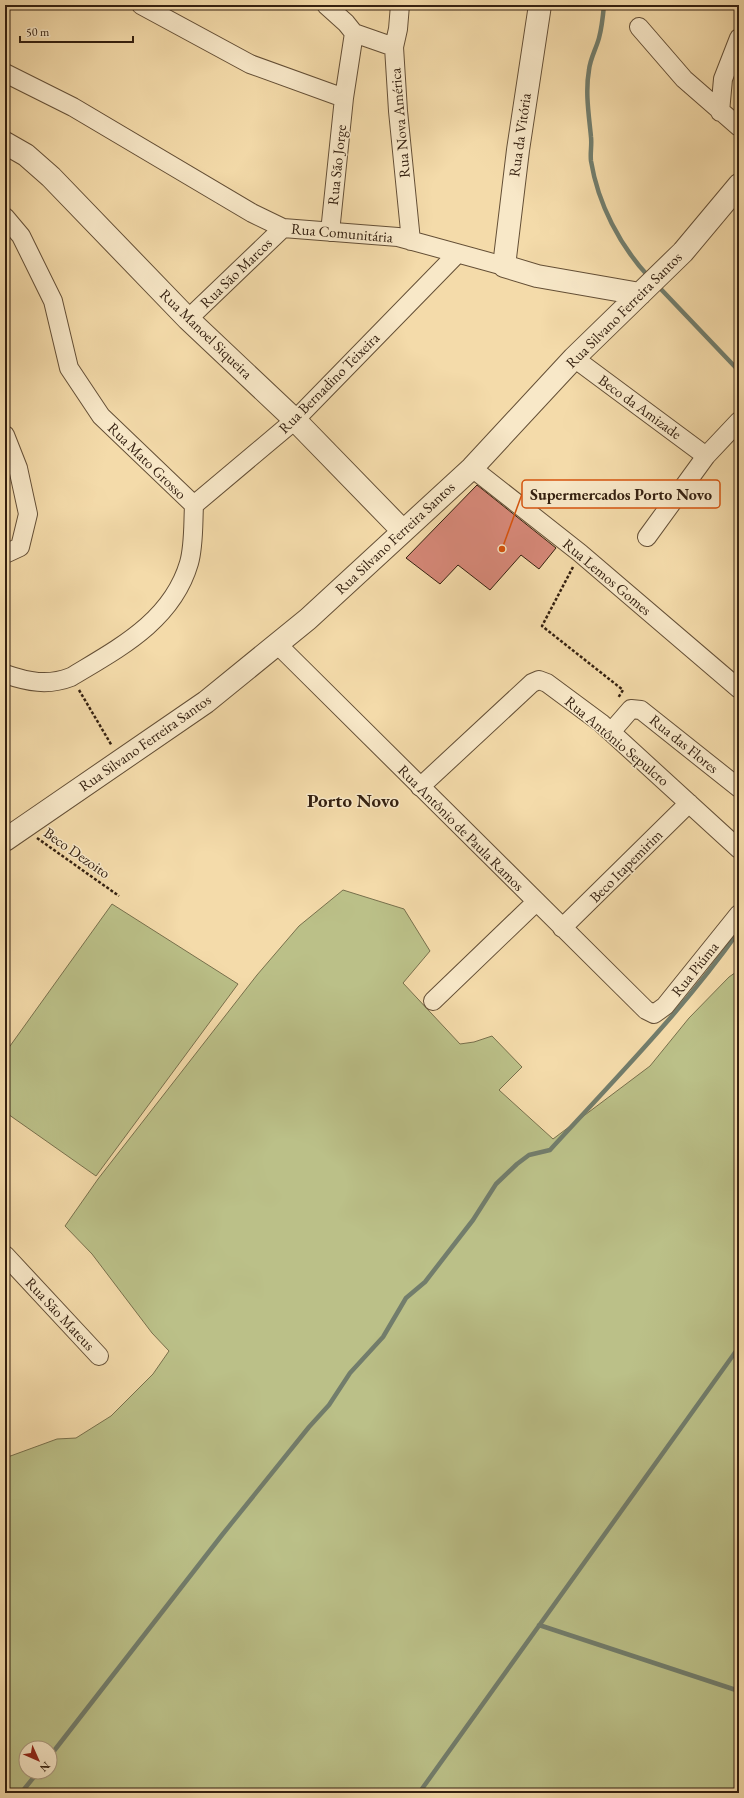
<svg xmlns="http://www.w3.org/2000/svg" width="744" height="1798" font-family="'EB Garamond',serif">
	<rect width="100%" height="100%" fill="#f4dbaa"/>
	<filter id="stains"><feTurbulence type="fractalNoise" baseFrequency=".005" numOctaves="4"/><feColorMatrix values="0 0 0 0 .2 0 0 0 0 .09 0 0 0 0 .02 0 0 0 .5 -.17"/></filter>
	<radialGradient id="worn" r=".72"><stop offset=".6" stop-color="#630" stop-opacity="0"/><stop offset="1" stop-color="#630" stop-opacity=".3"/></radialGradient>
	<!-- green -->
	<path fill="#bbc088" stroke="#78704c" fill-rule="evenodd" d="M 343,890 L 404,909 L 430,951 L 403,983 L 460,1044 L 474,1042 L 492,1036 L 522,1067 L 499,1090 L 553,1139 L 650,1066 L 689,1018 L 729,977 L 739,970 L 739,1793 L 5,1793 L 5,1458 L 57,1439 L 76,1438 L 111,1416 L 153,1374 L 169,1351 L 152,1333 L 92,1254 L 65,1226 L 98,1179 L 257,975 L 299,926 ZM 26,1748 L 50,1748 L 50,1772 L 26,1772 Z
		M 112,904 L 238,984 L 96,1176 L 5,1112 L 5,1053 Z"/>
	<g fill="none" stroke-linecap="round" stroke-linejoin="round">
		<!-- stream -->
		<path stroke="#727d6c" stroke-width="4.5" d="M 604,5 C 603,16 602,27 599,38 C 596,49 590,59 589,70 C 585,92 589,116 591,137 C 592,145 590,153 591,161 C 598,204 620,246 649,277
			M 657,285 L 739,371
			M 539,1625 L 739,1691
			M 50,1756 L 222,1535 L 309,1427 L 329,1405 L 350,1373 L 383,1337 L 406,1298 L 425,1282 L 473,1220 L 496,1184 L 517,1164 L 529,1155 L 550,1150 C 615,1079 683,1010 739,931
			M 21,1793 L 38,1772
			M 419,1793 L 739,1347"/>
	</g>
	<!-- building -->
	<path fill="#d68878" stroke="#342010" d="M 477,485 L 556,548 L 539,569 L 521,555 L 490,590 L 458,565 L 440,584 L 406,558 Z"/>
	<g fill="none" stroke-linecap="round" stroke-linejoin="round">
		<!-- minor casing -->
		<g stroke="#644f36" stroke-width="20">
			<path id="minor" d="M 141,5 L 250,64 L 344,98
				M 326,5 L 346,23 L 354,33 L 394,47
				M 400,5 L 398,29 L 394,47 L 398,111 L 411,241
				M 639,27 L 684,79 L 739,127
				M 5,73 L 73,107 L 252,213 L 283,228 L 398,237 L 504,266
				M 720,112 L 723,79 L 739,38
				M 5,217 L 21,236 L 53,301 L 69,368 L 101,416 L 194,505 C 193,524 194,546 189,563 C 172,621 119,648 71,677 C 48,686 28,682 5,674
				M 330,232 L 344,98 L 354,33
				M 188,319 L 283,228
				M 574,358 L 706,456
				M 5,435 L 18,468 L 28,514 L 20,547 L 5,554
				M 472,468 L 580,553 L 739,689
				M 194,505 L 295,420 L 457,254
				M 647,537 L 706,456 L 739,421
				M 277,644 L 646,1010 L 654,1014 L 665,1006 L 739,914
				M 611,732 L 631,709 L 641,710 L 739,788
				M 420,787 L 532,683 L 539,680 L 547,683 L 601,723 L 739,849
				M 562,928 L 689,803
				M 433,1001 L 536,902
				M 5,1255 L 99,1356"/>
		</g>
		<!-- tertiary casing -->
		<g stroke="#644f36" stroke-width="24">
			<path id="tertiary" d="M 540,5 L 518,150 L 504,266 L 537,276 L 640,294
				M 5,143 L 26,155 L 51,177 L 188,319 L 295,420 L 403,531
				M 5,840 L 206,702 L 308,619 L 472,468 L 574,358 L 683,252 L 739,185"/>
		</g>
		<!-- path -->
		<path stroke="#342010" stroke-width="2.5" stroke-dasharray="3 2" stroke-linecap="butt" d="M 573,567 L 542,626 L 623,690 L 618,698
			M 79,690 L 112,746
			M 37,838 L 119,896"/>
		<!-- minor -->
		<use href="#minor" stroke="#f8e8c8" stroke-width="18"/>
		<!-- tertiary -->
		<use href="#tertiary" stroke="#f8e8c8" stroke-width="22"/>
	</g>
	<g text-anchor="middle" stroke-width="3" stroke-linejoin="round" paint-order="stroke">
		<!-- street labels -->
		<g font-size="15" fill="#342010" stroke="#f8e8c8">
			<text transform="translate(400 123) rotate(-95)" y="5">Rua Nova América</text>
			<text transform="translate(520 135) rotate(-82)" y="5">Rua da Vitória</text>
			<text transform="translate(337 165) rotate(-84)" y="5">Rua São Jorge</text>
			<text transform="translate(342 233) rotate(5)" y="5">Rua Comunitária</text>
			<text transform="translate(236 273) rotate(-44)" y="5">Rua São Marcos</text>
			<text transform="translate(624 310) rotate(-45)" y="5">Rua Silvano Ferreira Santos</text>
			<text transform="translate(206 334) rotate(44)" y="5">Rua Manoel Siqueira</text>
			<text transform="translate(329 383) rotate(-45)" y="5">Rua Bernadino Teixeira</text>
			<text transform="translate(640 407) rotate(36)" y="5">Beco da Amizade</text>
			<text transform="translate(147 461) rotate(44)" y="5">Rua Mato Grosso</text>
			<text transform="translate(395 538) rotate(-43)" y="5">Rua Silvano Ferreira Santos</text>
			<text transform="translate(607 577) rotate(40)" y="5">Rua Lemos Gomes</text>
			<text transform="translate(617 741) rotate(40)" y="5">Rua Antônio Sepulcro</text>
			<text transform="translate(145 743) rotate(-35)" y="5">Rua Silvano Ferreira Santos</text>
			<text transform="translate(684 744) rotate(39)" y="5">Rua das Flores</text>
			<text transform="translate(461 828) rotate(45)" y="5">Rua Antônio de Paula Ramos</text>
			<text transform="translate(77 853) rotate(35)" y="5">Beco Dezoito</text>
			<text transform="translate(626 866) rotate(-45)" y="5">Beco Itapemirim</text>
			<text transform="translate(695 969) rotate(-51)" y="5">Rua Piúma</text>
			<text transform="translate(60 1314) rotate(47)" y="5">Rua São Mateus</text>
		</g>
		<!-- district labels -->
		<g font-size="19" font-weight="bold" fill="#342010" stroke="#f8e8c8">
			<text x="353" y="807">Porto Novo</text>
		</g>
	</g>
	<!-- callouts -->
	<path fill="none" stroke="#d6530c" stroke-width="1.5" d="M502 549L522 494"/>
	<circle fill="#d6530c" stroke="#f8e8c8" stroke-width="1.5" cx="502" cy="549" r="4"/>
	<rect fill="#f8e8c8" stroke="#d6530c" stroke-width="1.5" x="522" y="480" width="198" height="28" rx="4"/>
	<g font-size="16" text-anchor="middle" font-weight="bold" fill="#342010">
		<text x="621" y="500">Supermercados Porto Novo</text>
	</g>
	<!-- margin -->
	<rect width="744" height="1798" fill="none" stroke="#f4dbaa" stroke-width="20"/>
	<rect x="6" y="6" width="732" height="1786" fill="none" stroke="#342010" stroke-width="2"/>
	<rect x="10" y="10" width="724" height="1778" fill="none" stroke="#342010"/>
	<!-- north arrow -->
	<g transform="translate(38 1760) rotate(135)"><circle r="19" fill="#f8e8c8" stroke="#aa987e"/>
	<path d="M0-3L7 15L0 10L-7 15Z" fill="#8f2418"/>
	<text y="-6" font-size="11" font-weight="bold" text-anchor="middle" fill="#342010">N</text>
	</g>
	<!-- scale -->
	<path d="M20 36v6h113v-6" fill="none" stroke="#342010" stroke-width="2"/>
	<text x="26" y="36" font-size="12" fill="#342010" stroke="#f8e8c8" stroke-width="3" paint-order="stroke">50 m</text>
	<rect width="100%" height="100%" filter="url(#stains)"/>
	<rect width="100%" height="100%" fill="url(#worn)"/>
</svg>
